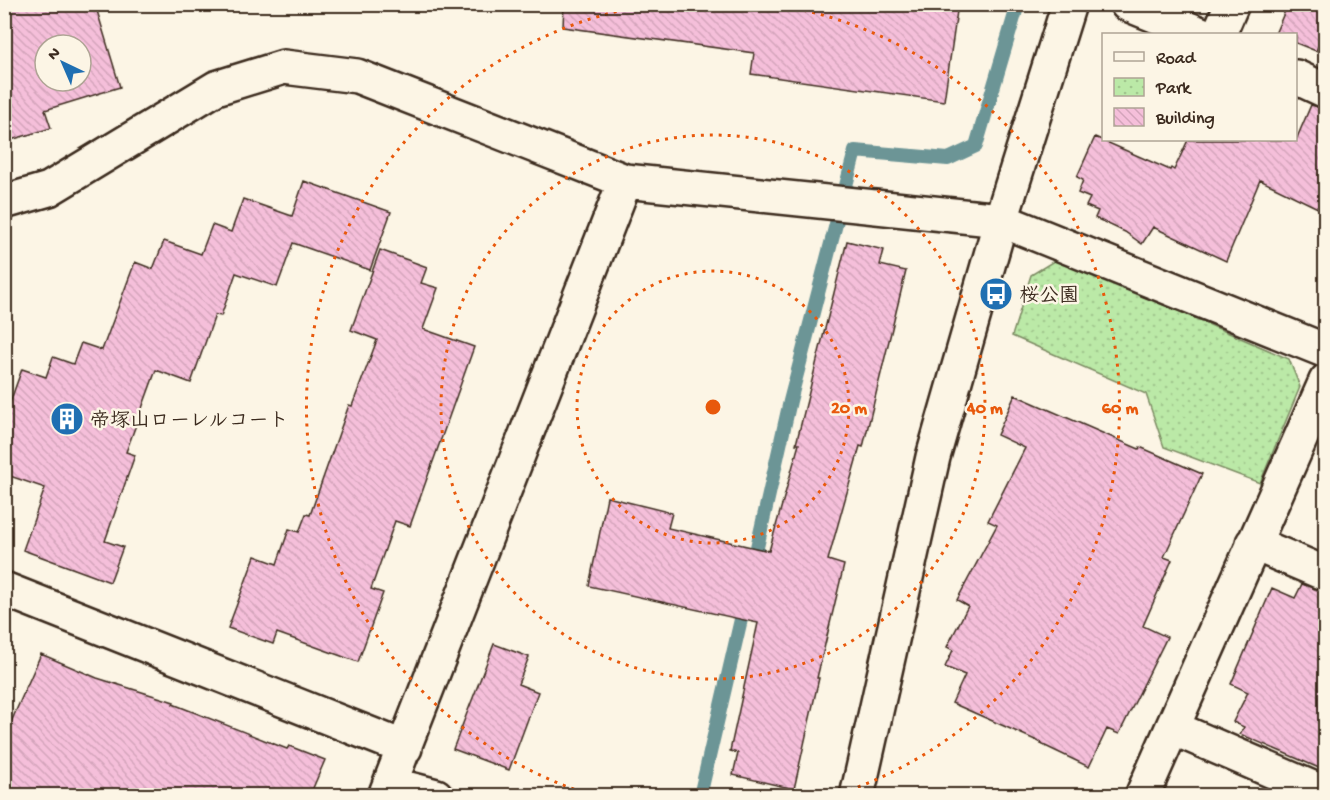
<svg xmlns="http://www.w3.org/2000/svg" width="1330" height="800" font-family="'Gochi Hand','Klee One',sans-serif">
	<defs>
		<pattern id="park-dots" width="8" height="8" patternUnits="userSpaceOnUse" patternTransform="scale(1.5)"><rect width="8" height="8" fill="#bbe9a7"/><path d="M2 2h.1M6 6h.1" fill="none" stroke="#a2c88f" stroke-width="1.8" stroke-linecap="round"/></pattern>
		<pattern id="building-back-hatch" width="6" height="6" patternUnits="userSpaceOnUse" patternTransform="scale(1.5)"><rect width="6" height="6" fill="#f5bfda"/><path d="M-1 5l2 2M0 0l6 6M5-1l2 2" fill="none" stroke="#d3a4bb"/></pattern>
	</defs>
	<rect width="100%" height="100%" fill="#fcf5e5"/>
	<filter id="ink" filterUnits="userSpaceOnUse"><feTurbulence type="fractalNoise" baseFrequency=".0167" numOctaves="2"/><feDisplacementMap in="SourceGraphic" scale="12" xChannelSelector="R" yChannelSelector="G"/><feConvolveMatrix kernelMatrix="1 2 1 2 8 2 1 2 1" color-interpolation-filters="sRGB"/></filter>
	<g filter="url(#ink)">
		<!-- park -->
		<path fill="url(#park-dots)" stroke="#7b8a62" stroke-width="1.5" d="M 1057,259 L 1289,359 L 1300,387 L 1260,483 L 1164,447 L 1146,394 L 1012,336 L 1031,275 Z"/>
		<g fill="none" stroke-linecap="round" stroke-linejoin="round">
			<!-- stream -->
			<path stroke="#6c9596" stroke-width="14" d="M 753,565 L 790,401 L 855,151 L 948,159 L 976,146 L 1018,4
				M 700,796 L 745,602"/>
		</g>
		<!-- building -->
		<path fill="url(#building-back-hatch)" stroke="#3b2a1e" stroke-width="1.5" fill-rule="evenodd" d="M 4,4 L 95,4 L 120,87 L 45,110 L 51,128 L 4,142 ZM 45,45 L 81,45 L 81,81 L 45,81 Z
			M 564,4 L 958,4 L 944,101 L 751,74 L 754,53 L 563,27 Z
			M 1288,4 L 1326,4 L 1326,29 L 1316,51 L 1296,43 L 1296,34 L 1275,34 Z
			M 1311,105 L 1326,109 L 1326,212 L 1260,180 L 1226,261 L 1153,227 L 1142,244 L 1125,232 L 1095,218 L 1098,211 L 1086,206 L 1090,198 L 1078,193 L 1083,180 L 1077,177 L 1095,137 L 1170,170 L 1171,168 L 1174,170 L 1188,140 L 1296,140 Z
			M 304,181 L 391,212 L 370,270 L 293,243 L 277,287 L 236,273 L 221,316 L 215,315 L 191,383 L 156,370 L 126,452 L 135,455 L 105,541 L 123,547 L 110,582 L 23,550 L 45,488 L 4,474 L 4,419 L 22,369 L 46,377 L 53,357 L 73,364 L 81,343 L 102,350 L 135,262 L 153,269 L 164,241 L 201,254 L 212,225 L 231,232 L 243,199 L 292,216 Z
			M 847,241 L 884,250 L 880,265 L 906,271 L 863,447 L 860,446 L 828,560 L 844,565 L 817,678 L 819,678 L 794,789 L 733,775 L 738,753 L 730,751 L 758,623 L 589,586 L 607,497 L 672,513 L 668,528 L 769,551 L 799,444 L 796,444 Z
			M 380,250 L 427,267 L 421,283 L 438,288 L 423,329 L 474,347 L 410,526 L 395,521 L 371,589 L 383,593 L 358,662 L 277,633 L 273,644 L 228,628 L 255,556 L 277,564 L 289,529 L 299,532 L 306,514 L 310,515 L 349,405 L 352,406 L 377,340 L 351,330 Z
			M 1015,395 L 1139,449 L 1140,447 L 1202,474 L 1164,557 L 1172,560 L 1143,626 L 1167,637 L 1119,734 L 1107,729 L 1089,767 L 1041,744 L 1042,743 L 952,703 L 965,675 L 945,667 L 953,650 L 947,647 L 968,606 L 957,600 L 997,525 L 988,521 L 1025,448 L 997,435 Z
			M 1302,584 L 1326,592 L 1326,771 L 1240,734 L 1244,727 L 1233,722 L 1248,692 L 1231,684 L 1272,588 L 1295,598 Z
			M 494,644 L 529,657 L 518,684 L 538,692 L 509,770 L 453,749 Z
			M 41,654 L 97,678 L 174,702 L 173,704 L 287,749 L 289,746 L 325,760 L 310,795 L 27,795 L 4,786 L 4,738 Z"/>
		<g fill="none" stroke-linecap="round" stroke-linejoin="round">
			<!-- minor casing -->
			<g stroke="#3b2a1e" stroke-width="38">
				<path id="minor" d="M 1127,4 L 1201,34
					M 1219,34 L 1232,4
					M 1296,77 L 1326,91
					M 4,202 L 49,189 L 216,88 L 284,67 L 357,76 L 625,181 L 1001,220 L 1326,351
					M 1253,543 L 1326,574
					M 4,589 L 405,748
					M 1173,728 L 1326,794
					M 390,784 L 436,796
					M 385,796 L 625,181
					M 857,796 L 933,457 L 1001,220 L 1069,4
					M 1142,796 L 1326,381"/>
			</g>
			<!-- minor -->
			<use href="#minor" stroke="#fcf5e5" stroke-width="33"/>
		</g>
	</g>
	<!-- distance rings -->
	<g fill="none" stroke="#e8590c" stroke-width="3" stroke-dasharray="3 6">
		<circle cx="713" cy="407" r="136"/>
		<circle cx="713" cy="407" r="272"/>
		<path d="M591 795A407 407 0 0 1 649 5M777 5A407 407 0 0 1 835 795"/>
	</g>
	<!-- icons -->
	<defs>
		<g id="bus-disc" transform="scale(1.725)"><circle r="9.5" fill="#1f6fb2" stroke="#fcf5e5"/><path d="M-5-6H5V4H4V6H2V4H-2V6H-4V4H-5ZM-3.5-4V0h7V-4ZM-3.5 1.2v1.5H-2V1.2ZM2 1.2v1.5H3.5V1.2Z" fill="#fff"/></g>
		<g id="building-disc" transform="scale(1.725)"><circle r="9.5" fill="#1f6fb2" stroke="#fcf5e5"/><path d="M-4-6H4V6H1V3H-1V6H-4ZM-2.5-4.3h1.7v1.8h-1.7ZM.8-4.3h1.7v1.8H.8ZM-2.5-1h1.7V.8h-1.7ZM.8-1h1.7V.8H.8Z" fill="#fff"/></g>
	</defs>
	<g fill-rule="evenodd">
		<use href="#bus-disc" x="996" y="294"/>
		<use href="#building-disc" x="67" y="419"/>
	</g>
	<g text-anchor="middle" stroke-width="5" stroke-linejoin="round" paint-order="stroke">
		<!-- poi labels -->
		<g font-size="20" font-weight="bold" fill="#3b2a1e" stroke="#fcf5e5" text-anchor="start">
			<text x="1019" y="301">桜公園</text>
			<text x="90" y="426">帝塚山ローレルコート</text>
		</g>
	</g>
	<circle cx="713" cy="407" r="9" fill="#e8590c" stroke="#fcf5e5" stroke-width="3"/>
	<g font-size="18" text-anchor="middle" font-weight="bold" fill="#e8590c" stroke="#fcf5e5" stroke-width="5" stroke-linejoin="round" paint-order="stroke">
		<text x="849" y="413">20 m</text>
		<text x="985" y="413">40 m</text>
		<text x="1120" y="413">60 m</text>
	</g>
	<!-- margin -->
	<rect width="1330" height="800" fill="none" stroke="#fcf5e5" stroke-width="24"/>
	<rect x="12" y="12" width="1306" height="776" fill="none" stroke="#3b2a1e" stroke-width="2" filter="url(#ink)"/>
	<!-- legend -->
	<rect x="1102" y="33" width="195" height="108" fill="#fcf5e5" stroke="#afa495" stroke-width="1.5"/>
	<rect x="1114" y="52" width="30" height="9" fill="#fcf5e5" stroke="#afa495" stroke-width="1.5"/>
	<text x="1156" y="63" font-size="18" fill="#3b2a1e">Road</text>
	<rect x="1114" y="78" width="30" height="18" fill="url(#park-dots)" stroke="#afa495" stroke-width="1.5"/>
	<text x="1156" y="93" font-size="18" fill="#3b2a1e">Park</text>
	<rect x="1114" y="108" width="30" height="18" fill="url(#building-back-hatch)" stroke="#afa495" stroke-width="1.5"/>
	<text x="1156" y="123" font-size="18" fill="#3b2a1e">Building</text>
	<!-- north arrow -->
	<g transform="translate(63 63) rotate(316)"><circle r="28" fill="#fcf5e5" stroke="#afa495" stroke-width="1.5"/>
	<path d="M0-4.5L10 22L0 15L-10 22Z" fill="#1f6fb2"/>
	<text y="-9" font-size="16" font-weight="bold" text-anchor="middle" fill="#3b2a1e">N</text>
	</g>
</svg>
